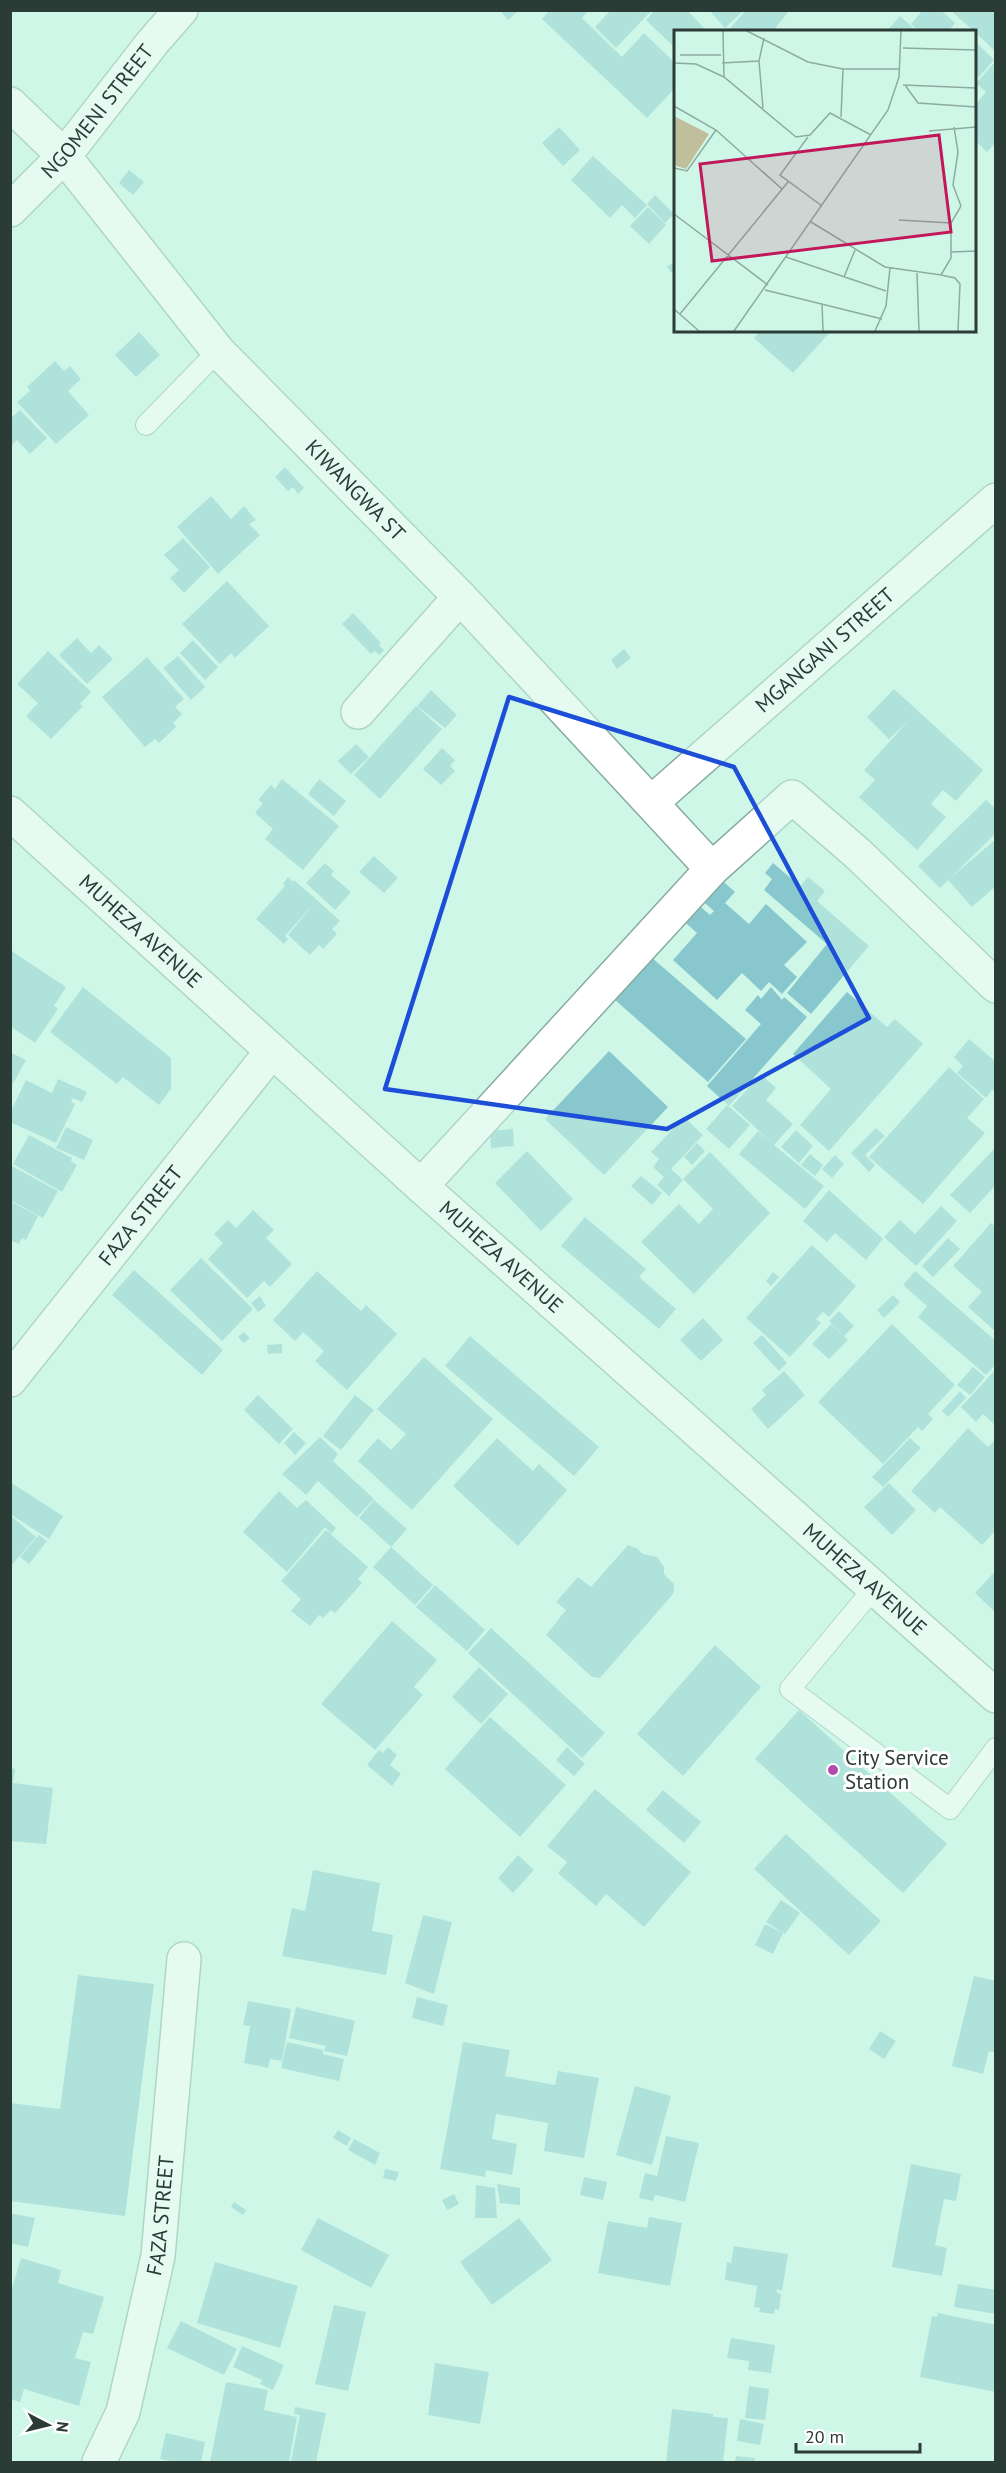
<svg xmlns="http://www.w3.org/2000/svg" width="1006" height="2473" font-family="'PT Sans',sans-serif">
	<rect width="100%" height="100%" fill="#cff7e8"/>
	<!-- building -->
	<path fill="#88c7cd" d="M 500,10 L 519,10 L 508,20 Z
		M 550,10 L 589,10 L 582,18 L 622,57 L 644,33 L 676,64 L 676,87 L 647,118 L 542,19 Z
		M 611,10 L 652,10 L 616,48 L 595,27 Z
		M 655,10 L 687,10 L 708,32 L 676,32 L 676,49 L 646,20 Z
		M 709,10 L 744,10 L 725,28 Z
		M 746,10 L 790,10 L 772,32 L 727,32 Z
		M 923,10 L 941,10 L 955,23 L 948,32 L 920,32 L 911,24 Z
		M 950,10 L 996,10 L 996,52 L 975,32 Z
		M 900,16 L 918,32 L 886,32 Z
		M 975,41 L 994,60 L 979,77 L 975,72 Z
		M 996,61 L 996,142 L 987,152 L 975,140 L 975,105 L 986,92 L 976,83 Z
		M 559,127 L 580,150 L 563,166 L 542,143 Z
		M 593,156 L 647,205 L 635,218 L 622,205 L 610,218 L 571,180 Z
		M 129,170 L 144,182 L 133,195 L 119,183 Z
		M 655,195 L 674,214 L 665,223 L 647,204 Z
		M 648,207 L 666,225 L 649,244 L 630,226 Z
		M 676,260 L 676,278 L 667,267 Z
		M 761,330 L 832,330 L 793,373 L 754,338 Z
		M 139,332 L 160,355 L 136,377 L 115,355 Z
		M 55,361 L 64,371 L 70,366 L 81,379 L 68,391 L 89,415 L 56,444 L 17,402 L 30,391 L 27,387 Z
		M 20,410 L 47,438 L 30,454 L 17,440 L 10,447 L 10,419 Z
		M 285,467 L 304,488 L 298,494 L 293,487 L 288,491 L 275,477 Z
		M 211,496 L 231,519 L 244,506 L 256,520 L 249,524 L 260,535 L 218,574 L 177,527 Z
		M 183,538 L 210,567 L 184,593 L 170,578 L 179,570 L 164,555 Z
		M 227,581 L 269,626 L 235,658 L 231,653 L 220,664 L 182,624 Z
		M 353,613 L 381,643 L 379,646 L 384,650 L 379,655 L 375,651 L 371,654 L 342,624 Z
		M 77,638 L 91,653 L 99,645 L 113,659 L 87,684 L 59,655 Z
		M 193,640 L 218,667 L 205,680 L 180,653 Z
		M 624,649 L 631,658 L 617,669 L 611,660 Z
		M 48,651 L 91,692 L 80,704 L 83,706 L 51,739 L 26,716 L 38,703 L 17,684 Z
		M 178,656 L 205,687 L 191,700 L 163,668 Z
		M 147,657 L 184,699 L 175,707 L 182,714 L 173,723 L 176,727 L 159,743 L 155,739 L 145,747 L 102,697 Z
		M 894,689 L 983,770 L 956,801 L 943,790 L 931,804 L 946,817 L 917,850 L 859,797 L 875,780 L 864,770 L 908,721 L 889,739 L 867,717 Z
		M 431,690 L 457,715 L 445,728 L 417,706 Z
		M 416,706 L 442,729 L 380,799 L 354,775 Z
		M 356,744 L 369,757 L 351,774 L 338,761 Z
		M 442,748 L 455,760 L 450,766 L 455,771 L 441,785 L 423,769 Z
		M 282,779 L 339,826 L 303,870 L 265,839 L 273,829 L 255,813 L 263,803 L 258,800 L 271,785 L 275,789 Z
		M 319,779 L 346,801 L 334,816 L 308,794 Z
		M 986,800 L 996,809 L 996,833 L 940,888 L 918,866 Z
		M 996,839 L 996,886 L 972,907 L 948,880 Z
		M 374,856 L 398,878 L 384,893 L 359,872 Z
		M 325,863 L 334,871 L 331,875 L 351,892 L 335,910 L 306,883 Z
		M 773,863 L 800,886 L 808,877 L 825,891 L 817,901 L 869,946 L 811,1014 L 787,993 L 827,944 L 764,890 L 772,879 L 765,873 Z
		M 717,876 L 735,892 L 725,903 L 749,924 L 766,904 L 807,942 L 784,965 L 797,977 L 782,994 L 769,982 L 761,991 L 742,973 L 717,1000 L 673,960 L 697,933 L 679,917 L 694,901 L 710,915 L 714,911 L 698,897 Z
		M 288,877 L 293,882 L 294,880 L 317,900 L 285,936 L 288,939 L 284,944 L 256,919 L 285,886 L 283,884 Z
		M 317,900 L 340,921 L 332,929 L 337,934 L 323,949 L 319,945 L 310,955 L 288,935 Z
		M 10,950 L 66,987 L 54,1006 L 58,1009 L 35,1043 L 10,1026 Z
		M 651,957 L 746,1039 L 708,1082 L 614,999 Z
		M 83,987 L 171,1058 L 171,1089 L 159,1105 L 123,1077 L 117,1084 L 50,1032 Z
		M 771,987 L 782,1000 L 784,997 L 807,1017 L 729,1106 L 707,1086 L 761,1024 L 745,1010 L 758,995 L 761,999 Z
		M 847,992 L 887,1027 L 895,1019 L 923,1044 L 829,1151 L 800,1125 L 831,1089 L 793,1054 Z
		M 969,1039 L 996,1062 L 996,1093 L 992,1090 L 986,1098 L 957,1073 L 963,1066 L 954,1057 Z
		M 609,1051 L 668,1107 L 604,1175 L 545,1119 Z
		M 10,1052 L 26,1060 L 10,1089 Z
		M 949,1067 L 984,1099 L 967,1118 L 985,1133 L 923,1204 L 869,1157 Z
		M 761,1074 L 776,1088 L 766,1100 L 793,1124 L 774,1145 L 824,1186 L 805,1209 L 739,1154 L 758,1131 L 771,1142 L 732,1106 Z
		M 58,1079 L 87,1092 L 82,1102 L 73,1098 L 71,1102 L 75,1104 L 56,1143 L 10,1122 L 10,1113 L 26,1080 L 52,1093 Z
		M 727,1105 L 750,1125 L 729,1149 L 706,1129 Z
		M 684,1117 L 703,1135 L 671,1169 L 683,1180 L 669,1196 L 657,1185 L 664,1177 L 653,1167 L 659,1159 L 651,1152 Z
		M 66,1127 L 93,1140 L 84,1160 L 56,1148 Z
		M 876,1128 L 885,1136 L 865,1155 L 875,1165 L 869,1172 L 851,1153 Z
		M 513,1129 L 514,1146 L 491,1148 L 490,1131 Z
		M 796,1130 L 813,1146 L 799,1163 L 781,1147 Z
		M 29,1135 L 72,1158 L 71,1161 L 77,1165 L 62,1192 L 13,1164 Z
		M 697,1143 L 705,1151 L 692,1165 L 684,1157 Z
		M 996,1147 L 996,1185 L 970,1213 L 950,1195 Z
		M 527,1151 L 573,1199 L 541,1231 L 495,1183 Z
		M 710,1152 L 770,1213 L 694,1294 L 641,1242 L 679,1204 L 699,1224 L 713,1209 L 683,1179 Z
		M 810,1154 L 823,1165 L 815,1176 L 801,1165 Z
		M 835,1155 L 844,1164 L 832,1178 L 822,1169 Z
		M 10,1165 L 58,1191 L 43,1218 L 10,1200 Z
		M 641,1176 L 662,1193 L 652,1205 L 631,1186 Z
		M 829,1190 L 883,1239 L 866,1260 L 835,1233 L 827,1242 L 803,1221 Z
		M 10,1201 L 38,1216 L 26,1240 L 22,1238 L 19,1244 L 10,1240 Z
		M 941,1206 L 957,1221 L 916,1266 L 884,1237 L 900,1220 L 915,1234 Z
		M 253,1210 L 274,1230 L 266,1238 L 292,1264 L 270,1287 L 264,1281 L 247,1298 L 208,1259 L 223,1243 L 214,1234 L 228,1220 L 236,1228 Z
		M 585,1217 L 646,1269 L 639,1277 L 676,1309 L 659,1329 L 561,1246 Z
		M 991,1223 L 996,1227 L 996,1332 L 968,1307 L 982,1292 L 953,1266 Z
		M 948,1238 L 960,1249 L 933,1277 L 922,1266 Z
		M 812,1245 L 856,1286 L 829,1317 L 823,1312 L 816,1319 L 821,1323 L 790,1357 L 746,1318 Z
		M 201,1258 L 253,1309 L 222,1341 L 170,1290 Z
		M 134,1270 L 223,1350 L 202,1375 L 112,1295 Z
		M 317,1271 L 361,1311 L 366,1305 L 397,1334 L 347,1390 L 315,1361 L 324,1351 L 303,1332 L 295,1341 L 273,1320 Z
		M 915,1271 L 996,1341 L 996,1364 L 986,1375 L 918,1317 L 927,1306 L 903,1285 Z
		M 773,1272 L 779,1277 L 771,1286 L 766,1281 Z
		M 893,1295 L 900,1302 L 884,1318 L 877,1310 Z
		M 260,1296 L 266,1306 L 258,1312 L 251,1303 Z
		M 839,1311 L 854,1326 L 844,1336 L 829,1321 Z
		M 703,1318 L 723,1340 L 701,1361 L 680,1340 Z
		M 831,1324 L 848,1340 L 829,1359 L 812,1344 Z
		M 892,1324 L 955,1385 L 928,1414 L 933,1419 L 922,1431 L 918,1427 L 883,1464 L 818,1402 Z
		M 244,1332 L 250,1338 L 244,1343 L 238,1337 Z
		M 762,1335 L 787,1363 L 779,1371 L 753,1343 Z
		M 470,1336 L 599,1447 L 574,1476 L 445,1366 Z
		M 282,1344 L 282,1353 L 268,1354 L 267,1345 Z
		M 424,1357 L 493,1419 L 412,1510 L 358,1461 L 378,1438 L 391,1450 L 406,1434 L 377,1409 Z
		M 973,1367 L 985,1377 L 970,1395 L 957,1385 Z
		M 996,1369 L 996,1426 L 983,1414 L 976,1422 L 961,1407 Z
		M 784,1371 L 805,1395 L 768,1429 L 751,1409 L 766,1395 L 762,1390 Z
		M 960,1391 L 966,1398 L 948,1417 L 942,1411 Z
		M 258,1395 L 293,1429 L 279,1444 L 244,1410 Z
		M 355,1395 L 374,1410 L 341,1450 L 323,1436 Z
		M 968,1428 L 988,1447 L 996,1439 L 996,1530 L 982,1545 L 940,1507 L 935,1513 L 911,1491 Z
		M 294,1432 L 306,1443 L 295,1455 L 284,1443 Z
		M 320,1437 L 338,1454 L 333,1461 L 374,1499 L 357,1517 L 318,1481 L 306,1495 L 282,1474 Z
		M 497,1438 L 533,1471 L 539,1464 L 567,1490 L 518,1546 L 453,1486 Z
		M 910,1438 L 921,1448 L 883,1487 L 872,1477 Z
		M 10,1482 L 63,1516 L 49,1539 L 10,1514 Z
		M 889,1483 L 916,1510 L 892,1535 L 864,1507 Z
		M 279,1491 L 297,1508 L 306,1500 L 336,1528 L 331,1534 L 325,1527 L 287,1572 L 243,1532 Z
		M 374,1500 L 407,1529 L 391,1547 L 359,1518 Z
		M 12,1517 L 36,1537 L 10,1567 L 10,1518 Z
		M 326,1530 L 368,1567 L 358,1579 L 362,1583 L 335,1613 L 331,1610 L 323,1618 L 319,1615 L 310,1626 L 291,1611 L 301,1599 L 281,1581 Z
		M 39,1535 L 47,1541 L 29,1564 L 20,1557 Z
		M 628,1545 L 638,1549 L 643,1554 L 657,1557 L 664,1567 L 664,1574 L 674,1584 L 674,1589 L 673,1594 L 600,1678 L 592,1677 L 546,1635 L 566,1610 L 556,1602 L 578,1577 L 591,1587 Z
		M 391,1547 L 433,1585 L 415,1605 L 373,1567 Z
		M 996,1570 L 996,1613 L 975,1593 Z
		M 435,1585 L 485,1630 L 467,1651 L 416,1607 Z
		M 392,1621 L 437,1660 L 414,1687 L 423,1695 L 375,1750 L 321,1704 Z
		M 491,1628 L 605,1733 L 582,1758 L 468,1653 Z
		M 715,1645 L 761,1687 L 683,1776 L 637,1734 Z
		M 479,1667 L 508,1694 L 481,1724 L 452,1697 Z
		M 799,1710 L 947,1844 L 903,1893 L 755,1759 Z
		M 490,1717 L 566,1785 L 520,1837 L 445,1769 Z
		M 388,1747 L 397,1755 L 390,1765 L 401,1774 L 392,1786 L 367,1765 L 379,1750 L 383,1753 Z
		M 567,1747 L 585,1764 L 574,1776 L 556,1760 Z
		M 10,1768 L 15,1769 L 13,1783 L 53,1788 L 46,1844 L 10,1841 Z
		M 595,1789 L 691,1872 L 644,1927 L 606,1894 L 596,1906 L 558,1873 L 567,1862 L 547,1846 Z
		M 663,1790 L 701,1822 L 684,1843 L 646,1810 Z
		M 786,1834 L 881,1921 L 849,1955 L 754,1869 Z
		M 518,1855 L 534,1870 L 513,1893 L 498,1878 Z
		M 313,1870 L 380,1883 L 372,1931 L 393,1935 L 386,1975 L 282,1956 L 292,1908 L 305,1911 Z
		M 781,1900 L 800,1913 L 785,1934 L 766,1922 Z
		M 423,1915 L 452,1922 L 434,1994 L 405,1983 Z
		M 765,1924 L 783,1933 L 773,1954 L 755,1945 Z
		M 78,1975 L 154,1984 L 125,2216 L 10,2201 L 10,2103 L 60,2109 Z
		M 974,1976 L 996,1981 L 996,2053 L 989,2051 L 983,2074 L 952,2066 Z
		M 417,1997 L 448,2005 L 443,2026 L 412,2018 Z
		M 248,2001 L 291,2009 L 282,2061 L 270,2059 L 268,2068 L 244,2063 L 250,2026 L 243,2025 Z
		M 296,2007 L 355,2021 L 347,2056 L 324,2051 L 326,2046 L 289,2038 Z
		M 880,2031 L 896,2041 L 884,2059 L 869,2049 Z
		M 287,2042 L 323,2050 L 323,2054 L 344,2059 L 339,2081 L 281,2068 Z
		M 463,2042 L 510,2050 L 505,2076 L 555,2085 L 558,2071 L 599,2078 L 584,2158 L 544,2151 L 548,2123 L 496,2114 L 492,2139 L 517,2144 L 512,2175 L 486,2170 L 485,2177 L 440,2169 Z
		M 635,2086 L 671,2096 L 652,2165 L 616,2155 Z
		M 338,2130 L 351,2138 L 347,2146 L 333,2138 Z
		M 666,2136 L 699,2143 L 685,2202 L 655,2195 L 653,2201 L 639,2198 L 645,2173 L 657,2176 Z
		M 354,2139 L 380,2153 L 375,2165 L 348,2150 Z
		M 911,2164 L 961,2174 L 956,2201 L 944,2199 L 935,2245 L 947,2248 L 942,2276 L 892,2267 Z
		M 385,2169 L 399,2172 L 396,2181 L 383,2178 Z
		M 584,2177 L 607,2182 L 603,2200 L 580,2195 Z
		M 497,2184 L 520,2188 L 520,2205 L 500,2203 Z
		M 476,2185 L 495,2188 L 497,2218 L 475,2218 Z
		M 454,2194 L 459,2204 L 447,2210 L 442,2200 Z
		M 234,2202 L 246,2210 L 243,2215 L 231,2207 Z
		M 10,2213 L 35,2218 L 28,2247 L 10,2243 Z
		M 649,2217 L 682,2223 L 670,2286 L 598,2273 L 608,2221 L 647,2228 Z
		M 318,2218 L 389,2255 L 371,2288 L 301,2250 Z
		M 519,2218 L 552,2260 L 492,2305 L 460,2262 Z
		M 734,2246 L 788,2254 L 782,2291 L 777,2289 L 777,2293 L 781,2294 L 779,2310 L 775,2309 L 774,2314 L 759,2312 L 760,2308 L 754,2307 L 757,2286 L 725,2280 L 727,2262 L 731,2263 Z
		M 21,2258 L 61,2270 L 58,2283 L 104,2297 L 93,2334 L 83,2332 L 75,2358 L 91,2362 L 79,2406 L 24,2389 L 20,2402 L 10,2399 L 10,2295 Z
		M 215,2262 L 298,2286 L 280,2348 L 197,2323 Z
		M 958,2284 L 996,2290 L 996,2314 L 954,2307 Z
		M 334,2305 L 366,2312 L 348,2391 L 315,2384 Z
		M 938,2313 L 996,2325 L 996,2392 L 920,2377 L 932,2316 L 937,2317 Z
		M 181,2321 L 237,2349 L 224,2375 L 167,2348 Z
		M 731,2338 L 775,2345 L 771,2373 L 748,2370 L 749,2361 L 727,2358 Z
		M 242,2346 L 284,2365 L 273,2390 L 260,2384 L 262,2380 L 233,2367 Z
		M 435,2363 L 489,2372 L 480,2424 L 428,2415 Z
		M 226,2382 L 268,2390 L 264,2410 L 297,2417 L 289,2462 L 210,2462 Z
		M 749,2386 L 769,2389 L 765,2420 L 745,2418 Z
		M 295,2407 L 326,2413 L 316,2462 L 291,2462 L 300,2415 L 294,2414 Z
		M 672,2409 L 713,2414 L 713,2417 L 728,2418 L 723,2462 L 666,2462 Z
		M 740,2419 L 764,2424 L 760,2445 L 737,2441 Z
		M 166,2433 L 205,2442 L 201,2462 L 176,2462 L 160,2459 Z
		M 736,2456 L 755,2458 L 755,2462 L 735,2462 Z"/>
	<g fill="none" stroke-linecap="round" stroke-linejoin="round">
		<!-- service casing -->
		<g stroke="#87ac9f" stroke-width="22">
			<path id="service" d="M 146,425 L 218,351
				M 874,1588 L 790,1689 L 950,1809 L 996,1748"/>
		</g>
		<!-- minor casing -->
		<g stroke="#87ac9f" stroke-width="36">
			<g id="minor">
				<path id="s1" d="M 10,104 L 64,156 L 218,351 L 460,597 L 712,869"/>
				<path id="s2" d="M 10,210 L 64,156 L 153,42 L 181,10"/>
				<path d="M 358,712 L 460,597"/>
				<path id="s3" d="M 652,802 L 996,500"/>
				<path d="M 421,1186 L 712,869 L 792,797 L 857,853 L 996,986"/>
				<path id="s4" d="M 10,1380 L 272,1051"/>
				<path id="s5" d="M 99,2462 L 123,2412 L 158,2256 L 184,1959"/>
			</g>
		</g>
		<!-- tertiary casing -->
		<g stroke="#87ac9f" stroke-width="36">
			<g id="tertiary">
				<path id="s6" d="M 10,813 L 421,1186 L 996,1696"/>
			</g>
		</g>
		<!-- service -->
		<use href="#service" stroke="#fff" stroke-width="20"/>
		<!-- minor -->
		<use href="#minor" stroke="#fff" stroke-width="33"/>
		<!-- tertiary -->
		<use href="#tertiary" stroke="#fff" stroke-width="33"/>
	</g>
	<!-- marked area -->
	<path d="M0 0H1006V2473H0ZM 509,697 L 734,767 L 869,1018 L 667,1129 L 385,1089 Z" fill="#cff7e8" fill-opacity=".55" fill-rule="evenodd"/>
	<path fill="none" stroke="#1d4ed8" stroke-width="4.5" stroke-linejoin="round" d="M 509,697 L 734,767 L 869,1018 L 667,1129 L 385,1089 Z"/>
	<!-- markers -->
	<circle fill="#b24bae" stroke="#fff" stroke-width="2" cx="833" cy="1770" r="6"/>
	<g text-anchor="middle" stroke-width="6" stroke-linejoin="round" paint-order="stroke">
		<!-- street labels -->
		<g font-size="21" fill="#2b3b35" stroke="#fff">
			<text dy="7" stroke="none"><textPath href="#s2" startOffset="132">NGOMENI STREET</textPath></text>
			<text dy="7" stroke="none"><textPath href="#s1" startOffset="519">KIWANGWA ST</textPath></text>
			<text dy="7" stroke="none"><textPath href="#s3" startOffset="230">MGANGANI STREET</textPath></text>
			<text dy="7" stroke="none"><textPath href="#s6" startOffset="176">MUHEZA AVENUE</textPath></text>
			<text dy="7" stroke="none"><textPath href="#s4" startOffset="210">FAZA STREET</textPath></text>
			<text dy="7" stroke="none"><textPath href="#s6" startOffset="662">MUHEZA AVENUE</textPath></text>
			<text dy="7" stroke="none"><textPath href="#s6" startOffset="1148">MUHEZA AVENUE</textPath></text>
			<text dy="7" stroke="none"><textPath href="#s5" startOffset="256">FAZA STREET</textPath></text>
		</g>
		<!-- poi labels -->
		<g font-size="21" fill="#2b3b35" stroke="#fff" text-anchor="start">
			<text x="845" y="1765">City Service<tspan x="845" dy="24">Station</tspan></text>
		</g>
	</g>
	<!-- overview -->
	<g transform="translate(674 30)">
		<rect width="302" height="302" fill="#cff7e8"/>
		<path d="M 0,86 L 35,104 L 12,139 L 0,135 Z" fill="#bfc09b"/>
		<path fill="none" stroke="#8daca0" stroke-width="1.5" d="M 49,1 L 50,47M 73,1 L 134,32 L 169,39 L 225,39M 229,18 L 302,20M 6,25 L 47,25M 0,33 L 22,34 L 50,47 L 122,107 L 136,105 L 156,83 L 197,105M 48,33 L 85,31M 229,55 L 302,58M 231,55 L 244,73 L 302,77M 0,76 L 42,100 L 108,159M 89,78 L 85,31 L 90,8M 167,87 L 169,39M 280,97 L 284,122 L 279,155 L 287,176M 255,101 L 302,97M 134,107 L 106,145 L 148,176M 0,138 L 13,141 L 42,100M 0,184 L 94,255M 225,190 L 277,193M 137,192 L 211,237 L 267,245 L 277,228 L 277,193 L 287,176M 277,222 L 302,221M 112,227 L 212,261M 243,243 L 245,301M 267,245 L 281,248 L 286,254 L 284,301M 170,247 L 181,220M 91,260 L 208,289M 148,273 L 149,301M 0,279 L 25,301M 6,284 L 114,152M 60,301 L 214,80 L 225,47 L 227,1M 201,301 L 212,276 L 216,238"/>
		<path fill="#c2185b" fill-opacity="0.15" stroke="#c2185b" stroke-width="3" d="M 265,105 L 277,202 L 38,231 L 26,134 Z"/>
		<rect width="302" height="302" fill="none" stroke="#2b3b35" stroke-width="3"/>
	</g>
	<!-- border -->
	<rect width="1006" height="2473" fill="none" stroke="#2b3b35" stroke-width="24"/>
	<!-- north arrow -->
	<g transform="translate(48 2425) rotate(97)" stroke="#ffffff" stroke-width="4.5" paint-order="stroke">
	<path d="M0-4.5L10 22L0 15L-10 22Z" fill="#2b3b35"/>
	<text y="-9" font-size="16" font-weight="bold" text-anchor="middle" fill="#2b3b35">N</text>
	</g>
	<!-- scale -->
	<path d="M796 2443v9h124v-9" fill="none" stroke="#2b3b35" stroke-width="3"/>
	<text x="805" y="2443" font-size="18" fill="#2b3b35" stroke="#ffffff" stroke-width="4.5" paint-order="stroke">20 m</text>
</svg>
